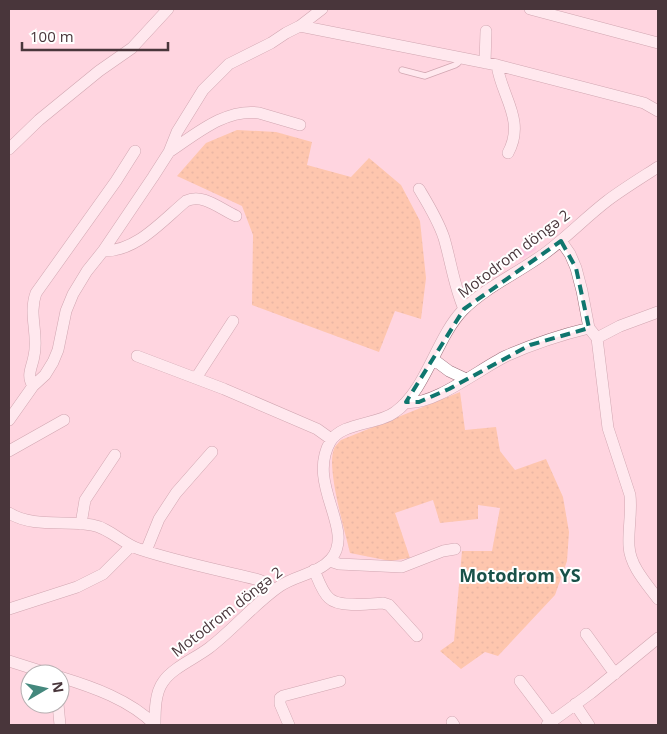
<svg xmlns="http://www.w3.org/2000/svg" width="667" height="734" font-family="'Open Sans',sans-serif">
	<defs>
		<pattern id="grass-dots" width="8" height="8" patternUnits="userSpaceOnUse" patternTransform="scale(1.25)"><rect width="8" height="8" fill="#fdb371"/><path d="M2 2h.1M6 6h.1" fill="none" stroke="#cf925e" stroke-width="1.8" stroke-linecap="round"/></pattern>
	</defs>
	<rect width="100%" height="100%" fill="#ffd6e0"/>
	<!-- grass -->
	<path fill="url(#grass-dots)" d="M 237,130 L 276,132 L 312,142 L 307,165 L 351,177 L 369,158 L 401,185 L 420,221 L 426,278 L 421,319 L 395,311 L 379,352 L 252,305 L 253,235 L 242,206 L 177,176 L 206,143 Z
		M 460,392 L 465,430 L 496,427 L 500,451 L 515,470 L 546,459 L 563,497 L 569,532 L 567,561 L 555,595 L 498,656 L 485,652 L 461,669 L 440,651 L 454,641 L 462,551 L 492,551 L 500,508 L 478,505 L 478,519 L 440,523 L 433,500 L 395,513 L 410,558 L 390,561 L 350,553 C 345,531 326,468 334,449 C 335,446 339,442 341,440 Z"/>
	<!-- building -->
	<path fill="#fab5e0" d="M 532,241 L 537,249 L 522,259 L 517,251 Z"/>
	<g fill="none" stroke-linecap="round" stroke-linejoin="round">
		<!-- service casing -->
		<g stroke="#9a6d79" stroke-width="7">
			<path id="service" d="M 402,70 L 425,76 L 455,65 L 458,63 L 461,58"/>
		</g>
		<!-- minor casing -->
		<g stroke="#9a6d79" stroke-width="12">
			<path id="minor" d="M 530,9 L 658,43
				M 300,26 L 322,9
				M 485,63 L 486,31
				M 497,65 C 501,96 526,120 508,153
				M 9,149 L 39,120 L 99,71 L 132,48 L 168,9
				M 169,152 C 195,135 225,108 259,113 L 300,125
				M 419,189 C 428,204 438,220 444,238 C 451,262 454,286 464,309
				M 561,241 L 570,254 L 576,268 L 582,291 L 589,328 L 597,338 L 608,428 L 630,495 C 632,512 628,529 629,546 C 630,566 646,583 658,599
				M 103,251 C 136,252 162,221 186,201 C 203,193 220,209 236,216
				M 597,338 L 620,326 L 658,312
				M 137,356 L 224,389 L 317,429 L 331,439
				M 433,359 L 449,371 L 466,379
				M 196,378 L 233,321
				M 33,386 C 26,375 32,368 34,356 C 39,334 28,315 36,293 L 116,181 L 135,151
				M 406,402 C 432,407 481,368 506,356 C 533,344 560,335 589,328
				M 9,420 L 33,386 L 45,375 L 53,362 L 58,350 L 66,311 L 73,294 L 87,271 L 103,251 L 153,177 L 169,152 L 177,132 L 203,90 L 229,64 L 271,43 L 286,33 L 300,26 L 497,65 L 644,103 L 658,111
				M 9,451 L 64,420
				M 9,513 C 33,528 65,520 92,525 C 110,528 123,544 139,549 C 178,562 219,570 259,580 L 268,584 L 274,590
				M 81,524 L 85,500 L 115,455
				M 146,551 L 159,519 L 176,493 L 212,452
				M 330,561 L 339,564 L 402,567 L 443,551 L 455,549
				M 314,570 C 318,579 322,592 329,598 C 339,608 370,604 383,603 L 389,605 L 417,636
				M 9,609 L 77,587 L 103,574 L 131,546
				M 586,634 L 615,674
				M 9,661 L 50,674
				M 60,677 C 93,687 130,700 155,725
				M 520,681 L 551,722
				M 58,704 L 60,725
				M 575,704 L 589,725
				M 452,722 L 454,725
				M 155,725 C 155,711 155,693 163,682 C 172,668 196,658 209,648 C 234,629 255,603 280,586 C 296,575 318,574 331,559 C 356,530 306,485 330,442 C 341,422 378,425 395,412 C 427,389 436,338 463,310 C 486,287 518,273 544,254 C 566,238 585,218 607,201 C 623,189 641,178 658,167
				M 289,725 L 280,704 L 280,698 L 283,696 L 340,681
				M 547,725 L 591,693 L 658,638"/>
		</g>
		<!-- service -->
		<use href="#service" stroke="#fff" stroke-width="5.5"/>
		<!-- minor -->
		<use href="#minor" stroke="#fff" stroke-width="11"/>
	</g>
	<!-- marked area -->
	<path d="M0 0H667V734H0ZM 561,241 L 576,268 L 589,328 L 530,345 L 449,389 L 419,402 L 406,402 L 464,309 Z" fill="#ffd6e0" fill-opacity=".55" fill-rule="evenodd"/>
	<path fill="none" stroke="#0f766e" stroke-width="4" stroke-dasharray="10 6" stroke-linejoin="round" d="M 561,241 L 576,268 L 589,328 L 530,345 L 449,389 L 419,402 L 406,402 L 464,309 Z"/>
	<g text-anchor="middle" stroke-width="4" stroke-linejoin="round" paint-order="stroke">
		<!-- street labels -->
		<g font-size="15" fill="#49363b" stroke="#fff">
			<text transform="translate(514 254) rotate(-37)" y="5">Motodrom döngə 2</text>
			<text transform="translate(227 612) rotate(-38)" y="5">Motodrom döngə 2</text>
		</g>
		<!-- quarter labels -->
		<g font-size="18" font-weight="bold" fill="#195149" stroke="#fff">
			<text x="520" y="582">Motodrom YS</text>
		</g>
	</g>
	<!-- border -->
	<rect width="667" height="734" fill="none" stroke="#49363b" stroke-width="20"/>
	<!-- north arrow -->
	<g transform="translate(45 689) rotate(81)"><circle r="24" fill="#ffffff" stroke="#b6afb1"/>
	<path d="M0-4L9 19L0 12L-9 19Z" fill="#44887d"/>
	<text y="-8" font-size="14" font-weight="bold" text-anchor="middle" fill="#49363b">N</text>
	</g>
	<!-- scale -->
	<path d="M22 42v8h146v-8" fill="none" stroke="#49363b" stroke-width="2.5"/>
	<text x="30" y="42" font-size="15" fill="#49363b" stroke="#ffffff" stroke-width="4" paint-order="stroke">100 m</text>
</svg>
